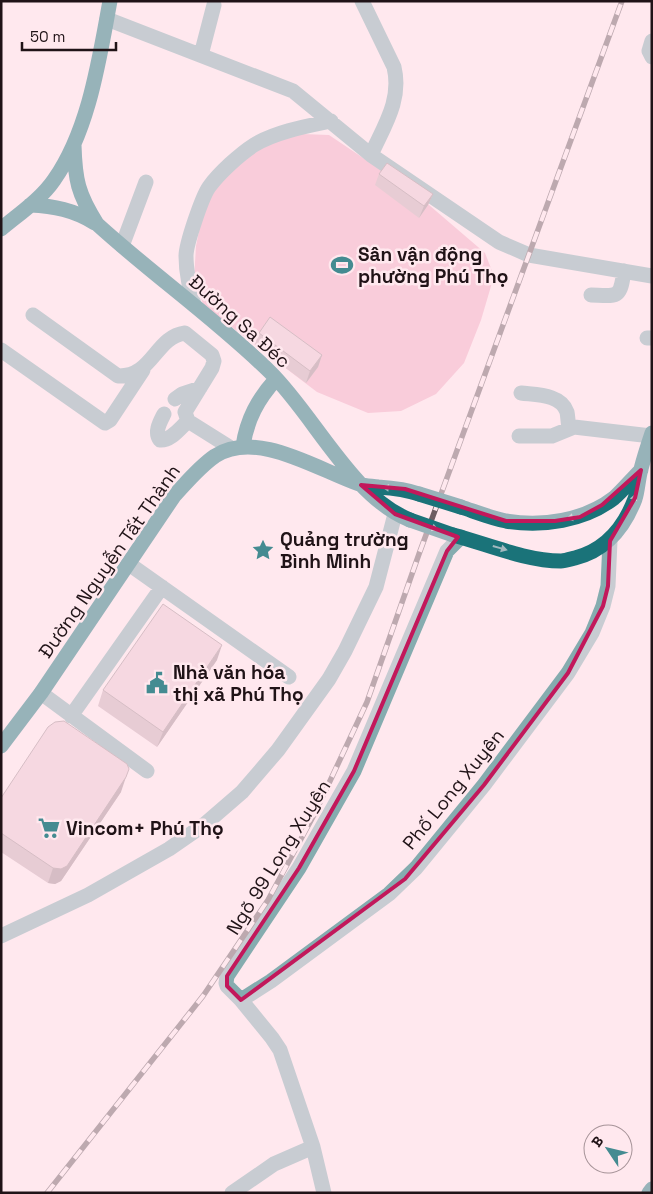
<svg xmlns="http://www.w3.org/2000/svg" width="653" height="1194" font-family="'Space Grotesk',sans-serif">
	<rect width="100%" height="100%" fill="#ffe8ee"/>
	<!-- green -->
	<path fill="#f1abc0" d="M 302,134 L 329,135 L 384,172 L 429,205 L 485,253 L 494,276 L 481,320 L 464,363 L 436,394 L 401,411 L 368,413 L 317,392 L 204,306 L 194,281 L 196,246 L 202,216 L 214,190 L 229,173 L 259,149 L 281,139 Z"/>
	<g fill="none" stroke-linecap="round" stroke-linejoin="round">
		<!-- minor -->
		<path stroke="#85acaf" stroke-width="15" d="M 362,1 L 394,67 C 402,100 384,126 371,155
			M 107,19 L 293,91 L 371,155 L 499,242 L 529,255 L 652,276
			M 652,41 L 649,51 L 652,57
			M 201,55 L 214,5
			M 122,246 L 146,182
			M 591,295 C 618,296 620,299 624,271
			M 194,305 C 190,289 186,273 186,256 C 186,244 202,197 209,187 C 219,173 240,154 254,145 C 275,132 307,126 331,121
			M 33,315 L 118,376 C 153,377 155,337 185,333 L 212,355 L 214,361 L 212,368 L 185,412 L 188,421 L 231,448
			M 647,338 L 652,338
			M 1,350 L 105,423 L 110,420 L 143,370
			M 521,393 C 536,395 561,394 567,412 C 568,417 568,423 569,428
			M 175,399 L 182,394 L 200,388
			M 164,414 C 160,422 154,432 160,440 C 171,441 180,428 188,421
			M 519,436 L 552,436 L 574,427 L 651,436
			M 129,564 L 289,677
			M 41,693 L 147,771
			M 71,716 L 162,587
			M 1,936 L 88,895 L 169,849 L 205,824 L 242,792 L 278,750 L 329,679 L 345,651 L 376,587 L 395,514
			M 241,1000 L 271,981 L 389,894 L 416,868 L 484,785 L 568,673 L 592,633 L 603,606 L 608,586 L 610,541
			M 232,1193 L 274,1164 L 313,1147
			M 324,1193 L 313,1147 L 280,1050 L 272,1038 L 241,1000 L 227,986 L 226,983 L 227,976 L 299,868 L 354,771 L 447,551 L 461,537"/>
		<!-- major -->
		<path stroke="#1a7379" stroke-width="15" d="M 74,145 C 75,180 78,194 97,224 C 153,275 216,319 270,372 C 314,415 352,497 410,520
			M 30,205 C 54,206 74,210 95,223
			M 1,229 C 19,214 41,199 54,180 C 89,130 99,60 110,1
			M 243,446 C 247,419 258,399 276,379
			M 461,507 C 476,512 491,518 506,521 C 542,527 584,521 614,498 C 623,490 632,479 641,470
			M 453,535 C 487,544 526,561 561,561 C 565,561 571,559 575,558 C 606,550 624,528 635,499 C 638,490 638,479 641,469 C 644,457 648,445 652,433
			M 1,746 L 41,693 L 174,496 C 187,482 199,467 215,456 C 257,429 318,470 359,484 C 365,486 372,486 378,487 C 392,488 405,489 419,494
			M 649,1193 L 652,1189"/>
		<!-- rail casing -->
		<g stroke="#6d5d62" stroke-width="5.5">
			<path id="rail" d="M 47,1193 L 203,996 L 268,900 L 315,813 L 367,702 L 419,554 L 622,1"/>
		</g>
		<!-- rail -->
		<use href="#rail" stroke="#ffe8ee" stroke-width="4" stroke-dasharray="11" stroke-linecap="butt"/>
		<!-- major-bridge -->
		<path stroke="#1a7379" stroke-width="15" d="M 419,494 L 461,507
			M 410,520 L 453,535"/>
	</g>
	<!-- wall -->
	<path fill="#caaab3" d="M 379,174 L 433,194 L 428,205 L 419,218 L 375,185 Z
		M 259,333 L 322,355 L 318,367 L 306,383 L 255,345 Z
		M 217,660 L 157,747 L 98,706 L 103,690 Z
		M 121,792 L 61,881 L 55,884 L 48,883 L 1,852 L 1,798 Z"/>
	<!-- shaded-wall -->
	<path fill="#a48b92" d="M 433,194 L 428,205 L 419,218 L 424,206 Z
		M 322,355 L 318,367 L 306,383 L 310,371 Z
		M 222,645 L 217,660 L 157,747 L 163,732 Z
		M 126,777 L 121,792 L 61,881 L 55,884 L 48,883 L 53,868 Z"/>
	<!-- building -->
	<path fill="#ebc6d0" stroke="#a48b92" d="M 387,163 L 433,194 L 424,206 L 379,174 Z
		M 270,317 L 322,355 L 310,371 L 259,333 Z
		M 163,604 L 222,645 L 163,732 L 103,690 Z
		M 64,721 L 127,764 L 129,769 L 126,777 L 67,866 L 61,869 L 53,868 L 1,833 L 1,798 L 48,727 L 55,722 Z"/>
	<!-- one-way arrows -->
	<defs><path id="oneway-solid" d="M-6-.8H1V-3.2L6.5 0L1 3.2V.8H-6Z" transform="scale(1.25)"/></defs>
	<g fill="#a3b9bf">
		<use href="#oneway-solid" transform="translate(390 488) rotate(-174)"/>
		<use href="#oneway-solid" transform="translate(633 501) rotate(-69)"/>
		<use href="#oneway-solid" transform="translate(574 517) rotate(168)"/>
		<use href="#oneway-solid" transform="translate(431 527) rotate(20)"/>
		<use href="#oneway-solid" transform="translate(500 548) rotate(16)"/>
	</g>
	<!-- marked area -->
	<path d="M0 0H653V1194H0ZM 641,470 L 635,498 L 610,541 L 608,586 L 603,606 L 568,673 L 484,785 L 405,879 L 241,1000 L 227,986 L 227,976 L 299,868 L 354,771 L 447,551 L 458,537 L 395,514 L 361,485 L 405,489 L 506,521 L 555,521 L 580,517 L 602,505 Z" fill="#ffe8ee" fill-opacity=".55" fill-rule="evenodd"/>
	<path fill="none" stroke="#c2185b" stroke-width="4" stroke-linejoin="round" d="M 641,470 L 635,498 L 610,541 L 608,586 L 603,606 L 568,673 L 484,785 L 405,879 L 241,1000 L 227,986 L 227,976 L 299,868 L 354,771 L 447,551 L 458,537 L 395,514 L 361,485 L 405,489 L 506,521 L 555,521 L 580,517 L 602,505 Z"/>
	<!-- icons -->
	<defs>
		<g id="stadium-bare" transform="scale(1.725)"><path d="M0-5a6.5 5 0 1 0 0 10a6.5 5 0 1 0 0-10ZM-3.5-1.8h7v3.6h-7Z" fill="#448b91" stroke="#ffe8ee" stroke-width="2.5" paint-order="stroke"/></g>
		<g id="sight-bare" transform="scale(1.725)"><path d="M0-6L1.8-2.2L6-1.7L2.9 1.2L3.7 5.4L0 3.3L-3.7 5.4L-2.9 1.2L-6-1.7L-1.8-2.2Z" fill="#448b91" stroke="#ffe8ee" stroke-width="2.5" paint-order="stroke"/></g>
		<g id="civic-bare" transform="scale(1.725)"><path d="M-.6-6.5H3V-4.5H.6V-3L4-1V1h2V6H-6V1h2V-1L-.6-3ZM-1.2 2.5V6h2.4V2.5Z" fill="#448b91" stroke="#ffe8ee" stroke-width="2.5" paint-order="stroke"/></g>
		<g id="supermarket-bare" transform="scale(1.725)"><path d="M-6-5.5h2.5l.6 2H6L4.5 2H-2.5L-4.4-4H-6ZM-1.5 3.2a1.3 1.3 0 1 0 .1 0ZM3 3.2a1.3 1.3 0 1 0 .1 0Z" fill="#448b91" stroke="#ffe8ee" stroke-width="2.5" paint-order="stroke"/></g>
	</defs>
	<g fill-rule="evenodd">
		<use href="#stadium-bare" x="342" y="265"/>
		<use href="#sight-bare" x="263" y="550"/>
		<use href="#civic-bare" x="157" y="683"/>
		<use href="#supermarket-bare" x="49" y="828"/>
	</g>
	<g text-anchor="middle" stroke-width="5" stroke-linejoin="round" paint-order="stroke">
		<!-- poi labels -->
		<g font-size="19" font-weight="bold" fill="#201317" stroke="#ffe8ee" text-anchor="start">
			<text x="358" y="261">Sân vận động<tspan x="358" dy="22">phường Phú Thọ</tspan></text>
			<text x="280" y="546">Quảng trường<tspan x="280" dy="22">Bình Minh</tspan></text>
			<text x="173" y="679">Nhà văn hóa<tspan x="173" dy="22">thị xã Phú Thọ</tspan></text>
			<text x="66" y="835">Vincom+ Phú Thọ</text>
		</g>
		<!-- street labels -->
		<g font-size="19" fill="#201317" stroke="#ffe8ee">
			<text transform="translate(240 321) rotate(42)" y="7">Đường Sa Đéc</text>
			<text transform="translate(109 561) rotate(-55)" y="7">Đường Nguyễn Tất Thành</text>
			<text transform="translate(453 789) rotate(-51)" y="7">Phố Long Xuyên</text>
			<text transform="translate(278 857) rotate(-58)" y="7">Ngõ 99 Long Xuyên</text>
		</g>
	</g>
	<!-- border -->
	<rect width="653" height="1194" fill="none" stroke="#201317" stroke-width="5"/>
	<!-- north arrow -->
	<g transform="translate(608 1149) rotate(305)"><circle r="24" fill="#ffe8ee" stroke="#a69398"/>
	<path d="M0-4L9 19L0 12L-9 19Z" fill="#448b91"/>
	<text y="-8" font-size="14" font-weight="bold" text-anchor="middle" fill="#201317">B</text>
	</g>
	<!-- scale -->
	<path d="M22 42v8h94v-8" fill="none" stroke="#201317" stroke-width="2.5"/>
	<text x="30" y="42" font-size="15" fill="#201317" stroke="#ffe8ee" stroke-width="4" paint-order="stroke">50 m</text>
</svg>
